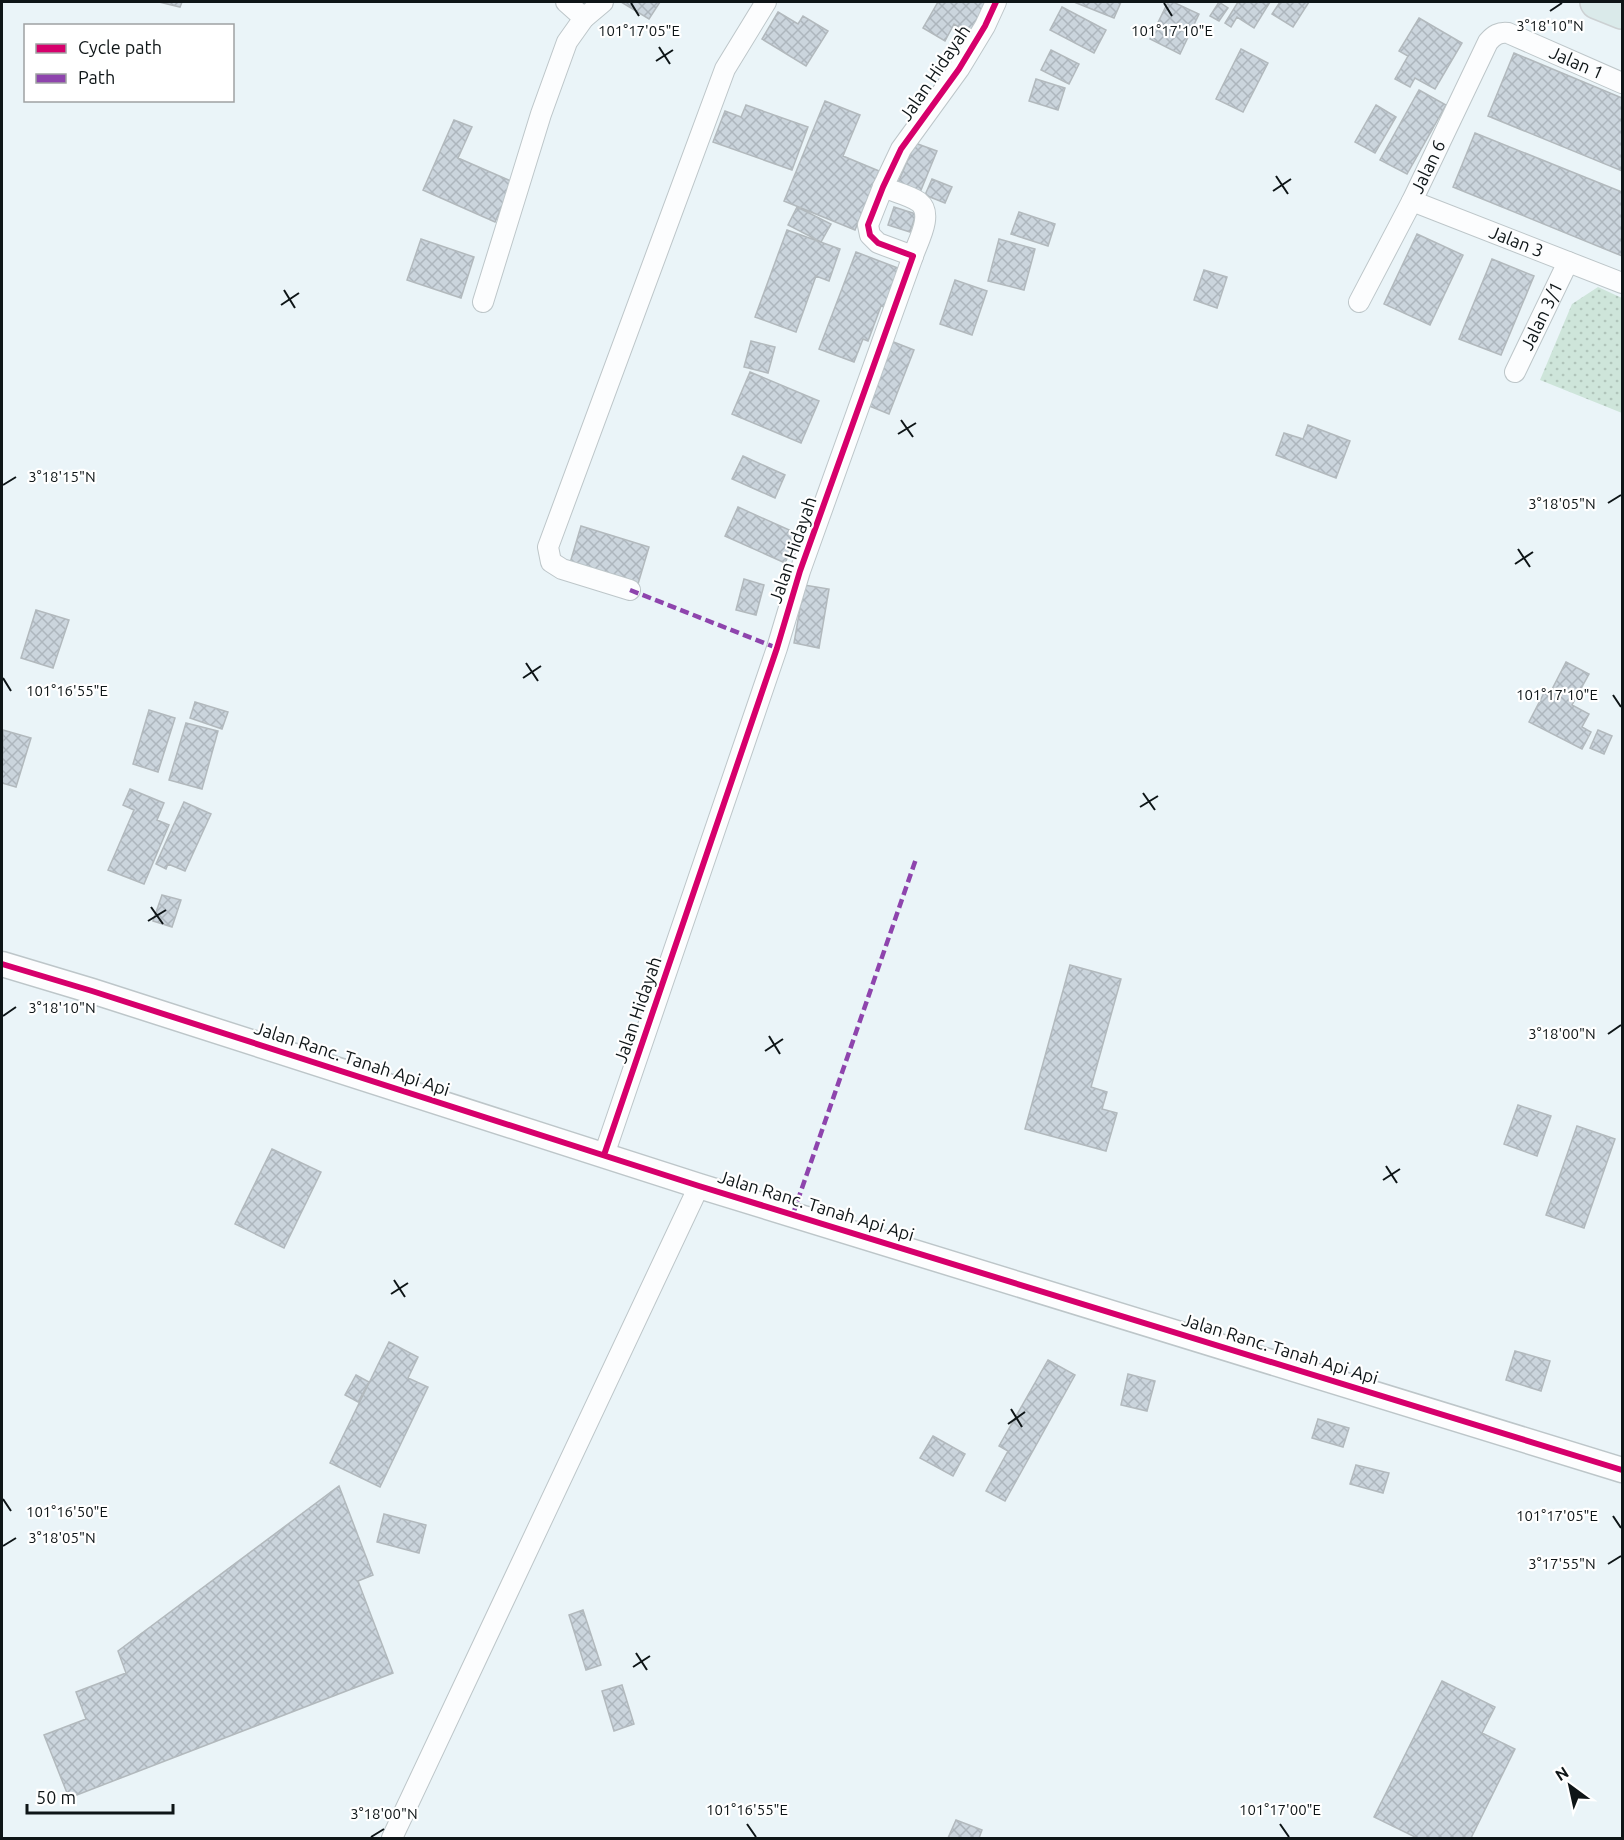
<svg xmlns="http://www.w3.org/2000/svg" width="1624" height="1840" font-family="Ubuntu,sans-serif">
	<defs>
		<pattern id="park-dots" width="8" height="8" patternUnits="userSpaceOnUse" patternTransform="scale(1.5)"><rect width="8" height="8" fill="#cee5da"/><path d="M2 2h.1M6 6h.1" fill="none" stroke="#b0c4ba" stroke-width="1.8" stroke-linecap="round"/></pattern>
		<pattern id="building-cross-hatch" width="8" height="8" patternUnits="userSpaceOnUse" patternTransform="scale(1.5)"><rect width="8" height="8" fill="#cbd5dd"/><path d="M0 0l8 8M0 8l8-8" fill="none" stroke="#adb6bd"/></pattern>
	</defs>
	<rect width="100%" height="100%" fill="#eaf4f8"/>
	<!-- park -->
	<path fill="url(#park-dots)" d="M 1598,287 L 1622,298 L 1622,413 L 1540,380 L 1572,304 Z"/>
	<!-- building -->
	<path fill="url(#building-cross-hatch)" stroke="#b2b9bd" stroke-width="1.5" d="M 159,2 L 182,2 L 180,7 Z
		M 621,2 L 660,2 L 649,19 Z
		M 938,2 L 989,2 L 971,34 L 954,24 L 945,41 L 923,28 Z
		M 1074,2 L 1121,2 L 1114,18 Z
		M 1168,2 L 1173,2 L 1199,14 L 1180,54 L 1150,39 Z
		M 1219,2 L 1228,8 L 1219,21 L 1210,16 Z
		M 1238,2 L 1270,2 L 1254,28 L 1237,17 L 1231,27 L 1225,23 Z
		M 1280,2 L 1309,2 L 1293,27 L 1272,14 Z
		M 1062,7 L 1106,30 L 1094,53 L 1050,30 Z
		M 778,12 L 798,24 L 803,16 L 828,31 L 806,66 L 762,39 Z
		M 1419,18 L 1462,43 L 1435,89 L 1415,78 L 1410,87 L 1395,79 L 1408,56 L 1399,51 Z
		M 1241,49 L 1268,63 L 1243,112 L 1216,99 Z
		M 1051,50 L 1079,64 L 1069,84 L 1041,70 Z
		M 1514,53 L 1622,98 L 1622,171 L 1488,116 Z
		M 1036,79 L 1065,88 L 1058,110 L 1029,101 Z
		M 1419,90 L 1446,105 L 1407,174 L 1380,160 Z
		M 825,101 L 860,115 L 843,156 L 879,171 L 855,230 L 784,201 Z
		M 746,105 L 808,127 L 792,170 L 713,142 L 725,111 L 741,117 Z
		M 1376,105 L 1396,117 L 1375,153 L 1355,142 Z
		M 454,120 L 472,127 L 458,158 L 513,182 L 495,222 L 423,190 Z
		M 1475,133 L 1622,192 L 1622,256 L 1453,187 Z
		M 915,143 L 937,151 L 919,195 L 897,185 Z
		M 932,179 L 952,187 L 945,203 L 925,195 Z
		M 797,207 L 831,224 L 821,242 L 788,225 Z
		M 894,207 L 916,214 L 910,232 L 888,225 Z
		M 1019,212 L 1055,224 L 1048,246 L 1011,234 Z
		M 787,230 L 840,249 L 829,281 L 816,276 L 796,332 L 755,317 Z
		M 1417,234 L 1463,255 L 1430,325 L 1384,304 Z
		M 421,239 L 474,257 L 461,298 L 407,280 Z
		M 999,239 L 1035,249 L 1024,290 L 988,281 Z
		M 856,252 L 903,270 L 888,308 L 881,306 L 868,341 L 863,339 L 854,362 L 819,349 Z
		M 1492,259 L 1534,276 L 1501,355 L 1459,339 Z
		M 1204,270 L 1227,277 L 1217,308 L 1194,300 Z
		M 955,280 L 987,291 L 972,335 L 940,324 Z
		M 751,341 L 775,347 L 768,373 L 744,367 Z
		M 891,341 L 914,350 L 889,414 L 867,405 Z
		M 750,372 L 819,401 L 801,443 L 732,414 Z
		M 1308,425 L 1350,441 L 1336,478 L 1276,455 L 1284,433 L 1303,439 Z
		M 743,456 L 785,475 L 775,498 L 732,479 Z
		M 738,507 L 798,534 L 785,563 L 725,536 Z
		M 581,526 L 649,547 L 638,584 L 570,563 Z
		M 744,579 L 764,585 L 756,615 L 736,610 Z
		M 804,585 L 829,589 L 819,648 L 794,643 Z
		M 36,610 L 69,620 L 53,668 L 21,658 Z
		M 1566,662 L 1589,674 L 1572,705 L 1589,714 L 1582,727 L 1591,732 L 1582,749 L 1529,722 L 1544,693 L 1549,695 Z
		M 195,702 L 228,712 L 222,729 L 190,718 Z
		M 149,710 L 175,718 L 158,772 L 133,764 Z
		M 186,723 L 218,731 L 202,789 L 169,780 Z
		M 3,730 L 31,738 L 16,787 L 2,783 Z
		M 1598,730 L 1612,736 L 1604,754 L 1590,748 Z
		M 130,789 L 164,803 L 157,820 L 169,825 L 144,884 L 108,870 L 134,810 L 123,805 Z
		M 184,802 L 211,814 L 185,871 L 168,864 L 166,869 L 156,864 Z
		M 162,895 L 181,900 L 172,927 L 153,921 Z
		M 1070,965 L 1121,979 L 1091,1087 L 1107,1092 L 1102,1109 L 1117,1113 L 1106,1151 L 1025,1129 Z
		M 1518,1105 L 1551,1116 L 1537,1156 L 1504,1144 Z
		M 1577,1126 L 1615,1139 L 1584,1228 L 1546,1215 Z
		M 272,1149 L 321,1172 L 284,1248 L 235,1224 Z
		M 389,1342 L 418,1357 L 408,1378 L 428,1387 L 380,1487 L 330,1463 Z
		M 1515,1351 L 1550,1361 L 1541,1391 L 1506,1380 Z
		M 1048,1360 L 1075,1375 L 1005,1501 L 986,1491 L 1008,1451 L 999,1446 Z
		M 1128,1374 L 1155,1381 L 1147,1411 L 1121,1405 Z
		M 356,1375 L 369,1382 L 358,1402 L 345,1395 Z
		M 1318,1419 L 1349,1428 L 1343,1447 L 1312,1438 Z
		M 933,1436 L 965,1454 L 953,1476 L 920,1458 Z
		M 1356,1465 L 1389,1473 L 1383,1493 L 1350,1484 Z
		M 339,1486 L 373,1575 L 358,1581 L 393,1673 L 69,1798 L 44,1735 L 86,1719 L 76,1692 L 126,1673 L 118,1651 Z
		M 384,1514 L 426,1525 L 419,1553 L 377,1542 Z
		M 583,1610 L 601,1665 L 586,1670 L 569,1615 Z
		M 1442,1681 L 1495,1707 L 1482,1733 L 1515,1749 L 1471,1838 L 1417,1838 L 1374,1817 Z
		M 622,1685 L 634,1724 L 614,1731 L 602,1691 Z
		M 956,1820 L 982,1830 L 979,1838 L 948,1838 Z"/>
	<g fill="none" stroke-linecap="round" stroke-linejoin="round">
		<!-- minor casing -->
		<g stroke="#bdc6c9" stroke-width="22">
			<g id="minor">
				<path d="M 566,2 L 584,18"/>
				<path d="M 883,187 C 894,192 909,195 919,202 C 934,214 918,241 913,256"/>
				<path id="s1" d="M 1412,201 L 1622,283"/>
				<path d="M 483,302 L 541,114 L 567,42 L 584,18 L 603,2"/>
				<path id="s2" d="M 1359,302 L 1412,201 L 1488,42 C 1494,35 1499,32 1508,33 L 1622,83"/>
				<path id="s3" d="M 1515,372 L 1568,262"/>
				<path d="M 630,590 L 562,569 L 551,562 L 548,547 L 725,69 L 766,2"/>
				<path d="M 604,1155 L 777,648 L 800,571 L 913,256 L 878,243 L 870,235 L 868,225 L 883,187 L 901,149 L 959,69 L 985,26 L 996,2"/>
				<path d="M 392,1838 L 699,1186"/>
			</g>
		</g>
		<!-- tertiary casing -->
		<g stroke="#bdc6c9" stroke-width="27">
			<path id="tertiary" d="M 2,964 L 92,991 L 699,1186 L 1622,1470"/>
		</g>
		<!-- trunk casing -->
		<g stroke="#ccd1d3" stroke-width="36">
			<path id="trunk" d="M 1597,2 L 1622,12"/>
		</g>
		<!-- minor -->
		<use href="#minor" stroke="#fcfdfe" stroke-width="20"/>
		<!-- tertiary -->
		<use href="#tertiary" stroke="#fcfdfe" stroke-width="24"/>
		<!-- trunk -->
		<use href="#trunk" stroke="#daeaea" stroke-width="33"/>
		<!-- quiet -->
		<path stroke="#8e44ad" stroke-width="4.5" stroke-dasharray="9 4.5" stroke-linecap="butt" d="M 630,590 L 777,648
			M 793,1214 L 916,859"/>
		<!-- cycleway casing -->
		<g stroke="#fff" stroke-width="10">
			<path id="cycleway" d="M 2,964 L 92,991 L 699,1186 L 1622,1470
				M 604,1155 L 777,648 L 800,571 L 913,256 L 878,243 L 870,235 L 868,225 L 883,187 L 901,149 L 959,69 L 985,26 L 996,2"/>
		</g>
		<!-- cycleway -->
		<use href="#cycleway" stroke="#d6006c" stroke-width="6"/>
	</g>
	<!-- ticks -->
	<path fill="none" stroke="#0e1517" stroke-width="2" d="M 631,3 L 639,16M 1164,3 L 1172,16M 1550,11 L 1562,3M 659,47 L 670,64M 656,61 L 673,50M 1276,176 L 1288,194M 1273,191 L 1291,179M 284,290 L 295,308M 281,305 L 299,293M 901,420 L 913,437M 898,434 L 916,423M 3,485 L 16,477M 1608,503 L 1621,495M 1518,549 L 1530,567M 1515,564 L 1533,552M 526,663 L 538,681M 3,678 L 11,691M 523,678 L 541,666M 1613,695 L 1621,707M 1143,793 L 1155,810M 1140,807 L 1158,796M 151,907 L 163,924M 148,921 L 166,910M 3,1016 L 16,1007M 1608,1034 L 1621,1025M 769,1036 L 780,1054M 765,1051 L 783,1039M 1386,1166 L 1397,1183M 1383,1180 L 1400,1169M 394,1280 L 405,1297M 391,1294 L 408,1283M 1011,1409 L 1022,1427M 1008,1424 L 1025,1412M 3,1499 L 11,1511M 1613,1516 L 1621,1528M 3,1546 L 16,1538M 1608,1564 L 1621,1556M 636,1653 L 647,1670M 633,1667 L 650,1656M 747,1824 L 756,1837M 1280,1824 L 1289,1837M 371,1837 L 384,1829"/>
	<g text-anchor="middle" stroke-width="4.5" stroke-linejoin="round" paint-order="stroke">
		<!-- street labels -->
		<g font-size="18" fill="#0e1517" stroke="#fff">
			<text dy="6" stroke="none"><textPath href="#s2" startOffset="388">Jalan 1</textPath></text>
			<text transform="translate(935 73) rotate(-56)" y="6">Jalan Hidayah</text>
			<text dy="6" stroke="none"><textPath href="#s2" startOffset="152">Jalan 6</textPath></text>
			<text dy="6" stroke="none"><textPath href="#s1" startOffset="112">Jalan 3</textPath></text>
			<text dy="6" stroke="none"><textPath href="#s3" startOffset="62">Jalan 3/1</textPath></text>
			<text transform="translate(793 550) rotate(-71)" y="6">Jalan Hidayah</text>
			<text transform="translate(638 1010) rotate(-71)" y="6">Jalan Hidayah</text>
			<text transform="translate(352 1059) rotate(18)" y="6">Jalan Ranc. Tanah Api Api</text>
			<text transform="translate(816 1206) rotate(17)" y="6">Jalan Ranc. Tanah Api Api</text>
			<text transform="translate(1280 1349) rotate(17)" y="6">Jalan Ranc. Tanah Api Api</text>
		</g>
	</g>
	<g font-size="15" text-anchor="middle" fill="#0e1517" stroke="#fff" stroke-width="4.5" stroke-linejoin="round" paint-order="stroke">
		<text x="1550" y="31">3°18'10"N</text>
		<text x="639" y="36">101°17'05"E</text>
		<text x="1172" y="36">101°17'10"E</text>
		<text x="62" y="482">3°18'15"N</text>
		<text x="1562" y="509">3°18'05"N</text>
		<text x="67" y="696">101°16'55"E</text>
		<text x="1557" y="700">101°17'10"E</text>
		<text x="62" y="1013">3°18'10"N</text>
		<text x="1562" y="1039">3°18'00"N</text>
		<text x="67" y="1517">101°16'50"E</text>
		<text x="1557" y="1521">101°17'05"E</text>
		<text x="62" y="1543">3°18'05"N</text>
		<text x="1562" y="1569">3°17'55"N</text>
		<text x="747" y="1815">101°16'55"E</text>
		<text x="1280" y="1815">101°17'00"E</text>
		<text x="384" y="1819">3°18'00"N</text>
	</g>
	<!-- border -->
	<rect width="1624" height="1840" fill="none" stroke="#0e1517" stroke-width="6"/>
	<!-- legend -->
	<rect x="24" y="24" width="210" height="78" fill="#ffffff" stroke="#9fa1a2" stroke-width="1.5"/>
	<rect x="36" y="44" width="30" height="9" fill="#d6006c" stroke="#9fa1a2" stroke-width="1.5"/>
	<text x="78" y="54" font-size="18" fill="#0e1517">Cycle path</text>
	<rect x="36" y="74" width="30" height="9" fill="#8e44ad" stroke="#9fa1a2" stroke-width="1.5"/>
	<text x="78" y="84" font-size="18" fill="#0e1517">Path</text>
	<!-- north arrow -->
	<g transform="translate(1570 1786) rotate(327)" stroke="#ffffff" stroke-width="4.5" paint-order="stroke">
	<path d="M0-4.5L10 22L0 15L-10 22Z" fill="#0e1517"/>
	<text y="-9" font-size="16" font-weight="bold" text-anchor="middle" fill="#0e1517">N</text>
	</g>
	<!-- scale -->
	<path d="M27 1804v9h146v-9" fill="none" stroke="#0e1517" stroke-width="3"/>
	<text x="36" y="1804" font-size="18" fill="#0e1517" stroke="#ffffff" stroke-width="4.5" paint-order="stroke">50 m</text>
</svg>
